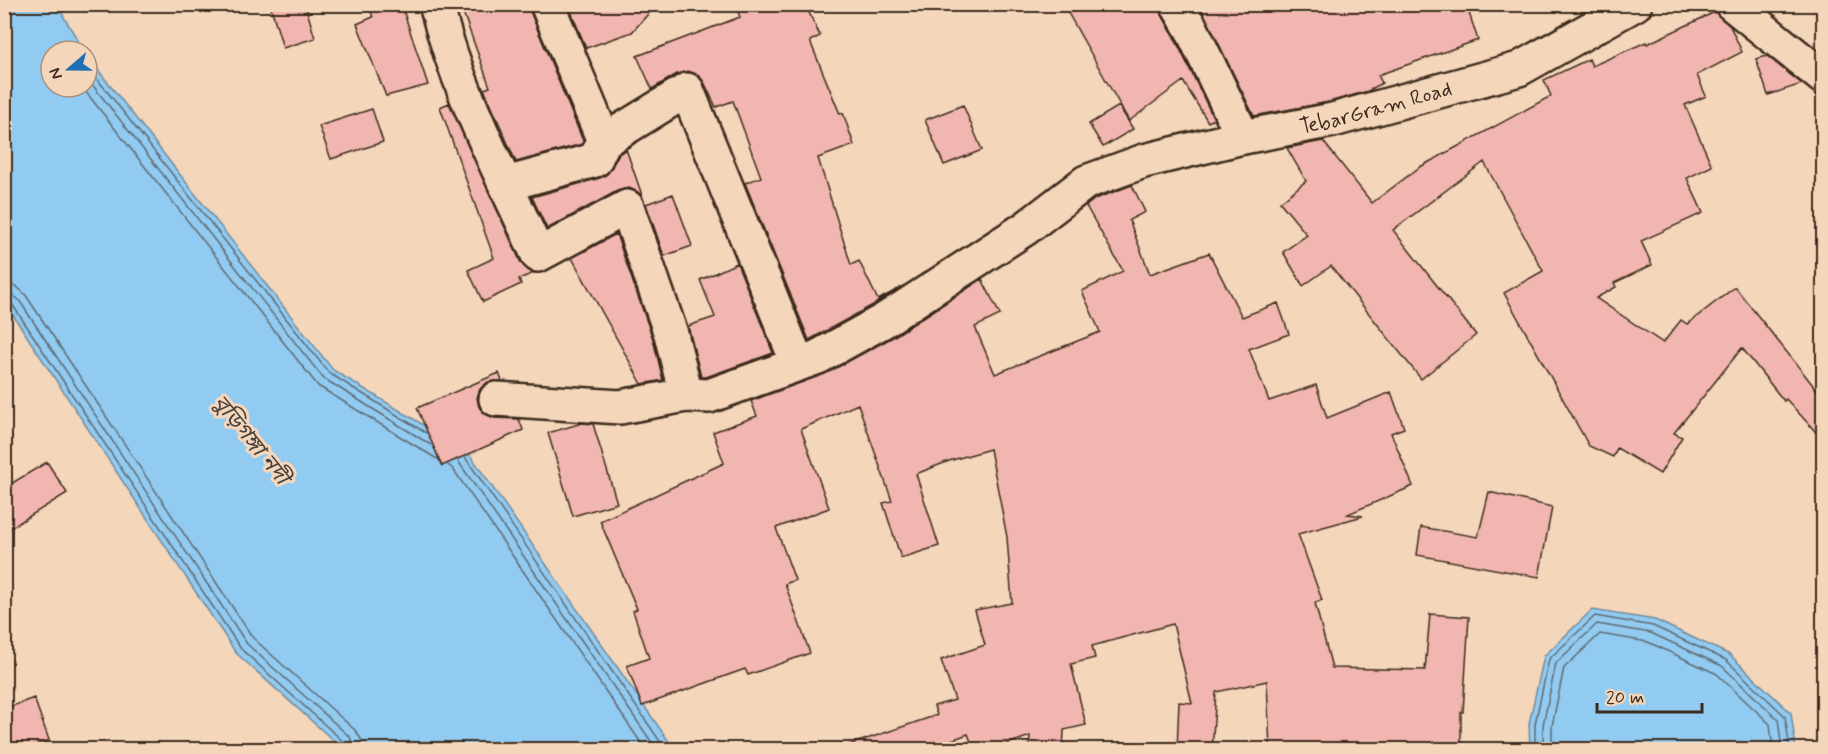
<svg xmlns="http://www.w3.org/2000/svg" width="1828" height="754" font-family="Mynerve,'Noto Sans Bengali',sans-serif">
	<rect width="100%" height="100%" fill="#f4d6ba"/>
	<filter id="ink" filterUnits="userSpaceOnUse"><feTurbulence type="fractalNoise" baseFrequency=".0167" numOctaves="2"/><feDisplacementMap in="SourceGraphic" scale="12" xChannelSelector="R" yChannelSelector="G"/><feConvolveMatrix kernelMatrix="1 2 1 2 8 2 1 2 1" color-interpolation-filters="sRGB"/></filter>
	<g filter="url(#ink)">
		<!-- water -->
		<path fill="#92cbf1" stroke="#6f8b9d" stroke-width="1.5" d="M 4,5 L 57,5 L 84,51 L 51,51 L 51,87 L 87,87 L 87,56 L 333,370 L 468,452 L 674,749 L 343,749 L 236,653 L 5,303 Z
			M 1592,610 L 1655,620 L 1730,655 L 1791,713 L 1796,749 L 1530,749 L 1529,724 L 1544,656 Z"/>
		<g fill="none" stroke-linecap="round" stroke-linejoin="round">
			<!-- shore -->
			<path stroke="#5e6a72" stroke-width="1.5" d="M 87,66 L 329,373 L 426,433
				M 87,78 L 323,378 L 431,445
				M 82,87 L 318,386 L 437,459
				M 4,284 L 16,286 L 25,294 L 253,638 L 356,731 L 361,739 L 363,750
				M 4,293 L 12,294 L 19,300 L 247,644 L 350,737 L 354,750
				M 4,300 L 12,304 L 241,649 L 345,743 L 347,750
				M 465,457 L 666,750
				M 458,461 L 657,750
				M 448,465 L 453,469 L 646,750
				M 1535,750 L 1535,724 L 1549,659 L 1595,616 L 1653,626 L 1726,660 L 1785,716 L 1790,750
				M 1543,750 L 1543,725 L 1556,663 L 1597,624 L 1651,633 L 1722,666 L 1778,719 L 1782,750
				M 1552,750 L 1552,726 L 1564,668 L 1600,634 L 1648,642 L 1717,674 L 1770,724 L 1773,750"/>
		</g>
		<!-- building -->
		<path fill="#f2b6b0" stroke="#3b2a1e" stroke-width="1.5" d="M 270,4 L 305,4 L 315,38 L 283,48 Z
			M 368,4 L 401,4 L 428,85 L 386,96 L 357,24 L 373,17 Z
			M 460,4 L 529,4 L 530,11 L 583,141 L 582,144 L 516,162 L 484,89 L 490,87 Z
			M 568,4 L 657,4 L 632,32 L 586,48 Z
			M 735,4 L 805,4 L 820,36 L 810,41 L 840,114 L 843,113 L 854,145 L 818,158 L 851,265 L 859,261 L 878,300 L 898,289 L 873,305 L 809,340 L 745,183 L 761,177 L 733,101 L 716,107 L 704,82 L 698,75 L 688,71 L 677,74 L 652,89 L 637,56 L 740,17 Z
			M 1063,4 L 1158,4 L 1161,13 L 1174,37 L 1214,119 L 1208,122 L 1183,81 L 1129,121 Z
			M 1199,4 L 1466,4 L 1478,40 L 1378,75 L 1382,83 L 1368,91 L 1329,102 L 1254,116 Z
			M 1715,12 L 1730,26 L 1742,52 L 1697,75 L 1706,96 L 1685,105 L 1712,166 L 1687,178 L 1703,213 L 1641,241 L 1652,265 L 1614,283 L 1616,287 L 1596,298 L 1663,343 L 1681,320 L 1687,324 L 1735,287 L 1824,399 L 1824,441 L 1786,399 L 1784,401 L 1742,348 L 1674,433 L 1682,437 L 1660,474 L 1617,448 L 1613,457 L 1589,446 L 1504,293 L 1543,271 L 1484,162 L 1393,230 L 1476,335 L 1421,379 L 1331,266 L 1303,286 L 1283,252 L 1307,235 L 1280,202 L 1306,181 L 1287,148 L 1323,141 L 1372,203 L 1420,167 L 1551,96 L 1544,80 L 1589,59 L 1592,66 L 1646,42 L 1647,44 Z
			M 1767,56 L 1802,84 L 1768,95 L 1756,59 Z
			M 449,103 L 521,263 L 527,270 L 534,273 L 519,279 L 521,284 L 483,302 L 468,270 L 494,258 L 440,107 Z
			M 963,105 L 982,150 L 944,165 L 925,120 Z
			M 1119,106 L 1133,129 L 1103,147 L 1089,124 Z
			M 372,109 L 383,142 L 331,159 L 319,126 Z
			M 626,149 L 643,198 L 638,192 L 629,188 L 619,190 L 547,229 L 532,197 L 600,178 L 607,174 L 619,154 Z
			M 1132,185 L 1145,212 L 1129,220 L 1150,274 L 1209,253 L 1242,317 L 1278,303 L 1289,334 L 1249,349 L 1269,401 L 1316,385 L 1327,418 L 1391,392 L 1404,428 L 1391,433 L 1413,486 L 1348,514 L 1363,516 L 1298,534 L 1322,600 L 1315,603 L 1332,668 L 1425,670 L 1430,614 L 1469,617 L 1463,712 L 1461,712 L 1461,750 L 1339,750 L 1339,747 L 1270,749 L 1267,681 L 1216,692 L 1212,750 L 1177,750 L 1179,702 L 1192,703 L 1173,624 L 1092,646 L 1095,658 L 1071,664 L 1086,725 L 1064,730 L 1063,750 L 1029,750 L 1030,736 L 990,750 L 974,750 L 968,734 L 924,750 L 849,750 L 849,745 L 937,715 L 934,706 L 955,700 L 941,660 L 985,645 L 975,610 L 1012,603 L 1007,537 L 990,449 L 949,461 L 916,474 L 939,546 L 901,558 L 883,503 L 892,501 L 858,404 L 801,429 L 829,508 L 776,528 L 795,580 L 785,584 L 810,653 L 748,675 L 745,669 L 642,706 L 627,666 L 649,658 L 633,611 L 637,609 L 600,521 L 724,463 L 713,432 L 757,416 L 751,401 L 827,373 L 893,337 L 982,279 L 1000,315 L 975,327 L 995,374 L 1100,332 L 1082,291 L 1123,271 L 1086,206 L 1095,199 Z
			M 673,194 L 692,246 L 664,256 L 646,204 Z
			M 616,234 L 653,339 L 663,380 L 642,384 L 572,258 Z
			M 737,263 L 773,353 L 706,377 L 701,377 L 688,326 L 715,317 L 700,280 Z
			M 499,373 L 502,381 L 488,382 L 480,389 L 477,398 L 479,407 L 485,414 L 494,418 L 519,419 L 523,430 L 442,466 L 417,408 Z
			M 582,423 L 593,424 L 617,503 L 573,516 L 548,433 Z
			M 47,462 L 67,493 L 4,532 L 4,488 Z
			M 1489,492 L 1552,507 L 1539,577 L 1417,555 L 1421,527 L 1478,537 Z
			M 34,698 L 49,740 L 23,750 L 4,750 L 4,709 Z"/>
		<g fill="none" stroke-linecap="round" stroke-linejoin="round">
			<!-- minor casing -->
			<g stroke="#3b2a1e" stroke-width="38">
				<g id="minor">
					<path d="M 436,4 C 458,92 501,173 538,255 L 627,207 L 671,334 L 686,395"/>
					<path d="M 547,4 L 604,141"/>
					<path d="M 1177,4 L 1191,28 L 1243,137"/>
					<path d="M 1732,4 L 1824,78"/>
					<path d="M 506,184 L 595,160 L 604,141 L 687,90 L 798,364"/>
					<path id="s1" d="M 496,399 L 620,407 L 686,395 L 709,396 L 818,357 L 883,321 L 1026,228 L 1086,182 L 1144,161 L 1243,137 L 1333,120 L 1519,69 L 1635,4"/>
				</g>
			</g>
			<!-- minor -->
			<use href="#minor" stroke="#f4d6ba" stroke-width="33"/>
		</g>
	</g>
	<g text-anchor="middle" stroke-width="6" stroke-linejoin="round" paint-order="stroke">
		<!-- street labels -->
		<g font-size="21" fill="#3b2a1e" stroke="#f4d6ba">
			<text dy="7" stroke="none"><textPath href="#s1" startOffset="950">TebarGram Road</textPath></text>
		</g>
		<!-- water labels -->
		<g font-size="22" font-style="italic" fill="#48423e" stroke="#f4d6ba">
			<text transform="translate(252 439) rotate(51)" y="8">বুড়িগঙ্গা নদী</text>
		</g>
	</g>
	<!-- margin -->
	<rect width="1828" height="754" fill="none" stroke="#f4d6ba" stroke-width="24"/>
	<rect x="12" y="12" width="1804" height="730" fill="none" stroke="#3b2a1e" stroke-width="2" filter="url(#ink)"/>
	<!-- north arrow -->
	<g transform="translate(69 69) rotate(250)"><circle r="28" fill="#f4d6ba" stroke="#aa917c" stroke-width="1.5"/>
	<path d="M0-4.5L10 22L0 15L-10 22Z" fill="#1f6fb2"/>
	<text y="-9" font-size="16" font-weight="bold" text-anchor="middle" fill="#3b2a1e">N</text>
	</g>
	<!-- scale -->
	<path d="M1597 703v9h105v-9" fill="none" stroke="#3b2a1e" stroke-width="3"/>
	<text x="1606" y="703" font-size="18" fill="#3b2a1e" stroke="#f4d6ba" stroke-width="4.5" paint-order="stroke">20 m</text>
</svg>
